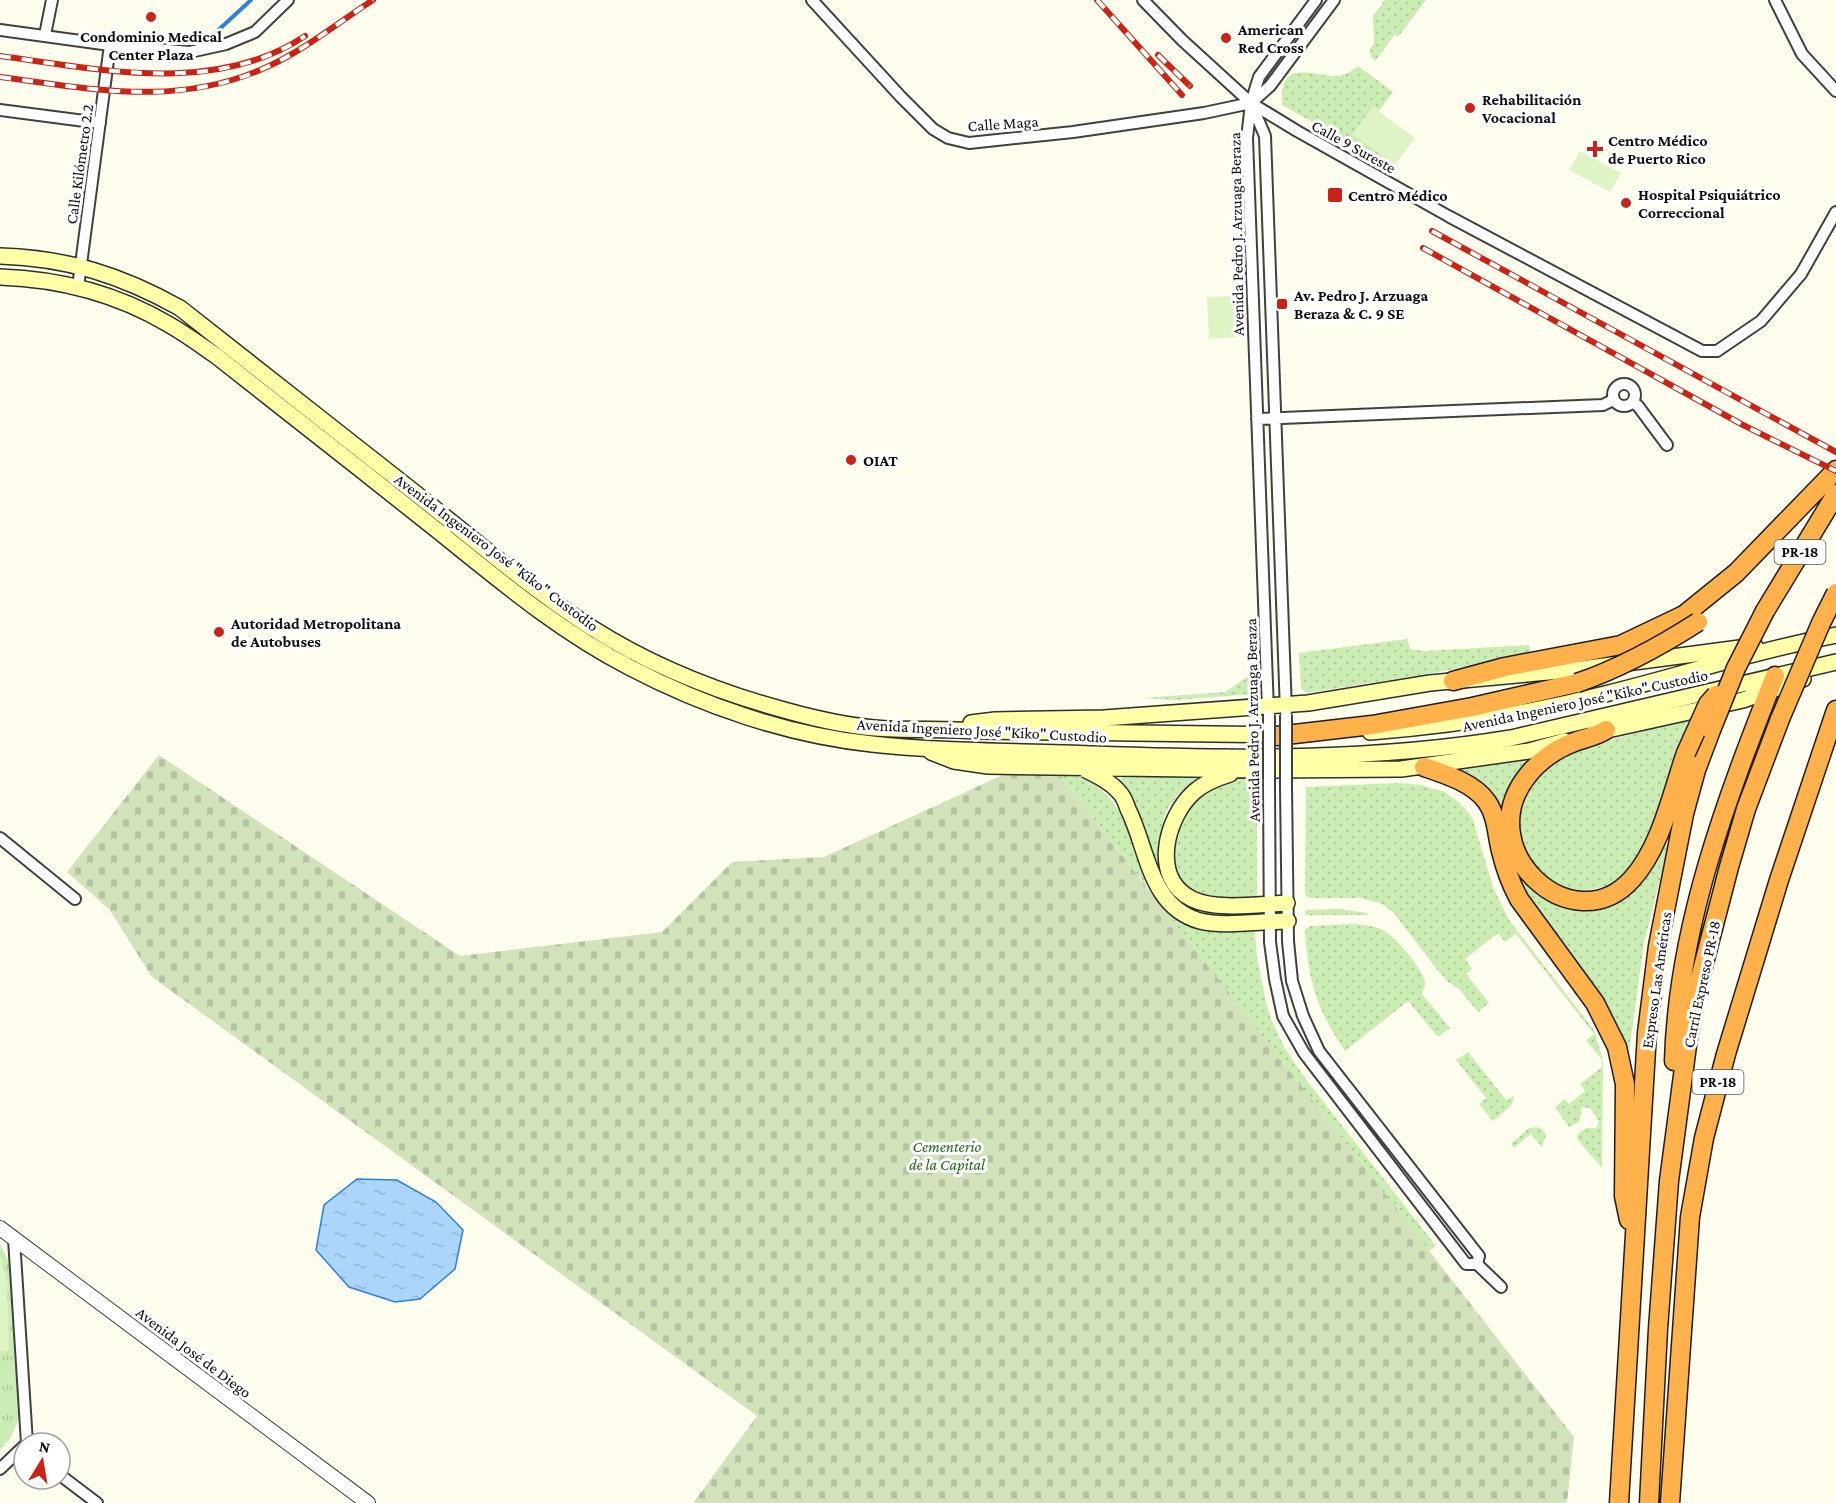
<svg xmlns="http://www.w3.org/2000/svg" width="1836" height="1503" font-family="'Crimson Pro',serif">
	<defs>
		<pattern id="grass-dots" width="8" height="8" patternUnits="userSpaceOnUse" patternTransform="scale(1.5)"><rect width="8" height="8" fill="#cbedb3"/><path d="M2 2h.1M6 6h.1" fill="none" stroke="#adca99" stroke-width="1.8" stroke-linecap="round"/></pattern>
		<pattern id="cemetery-stones" width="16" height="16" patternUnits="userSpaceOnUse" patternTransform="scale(1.5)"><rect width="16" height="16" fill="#d2e3bc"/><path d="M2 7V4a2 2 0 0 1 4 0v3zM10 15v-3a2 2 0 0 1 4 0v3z" fill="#b3c2a0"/></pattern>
		<pattern id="park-tufts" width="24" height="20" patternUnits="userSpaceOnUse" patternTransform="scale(1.5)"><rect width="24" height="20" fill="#cbedb3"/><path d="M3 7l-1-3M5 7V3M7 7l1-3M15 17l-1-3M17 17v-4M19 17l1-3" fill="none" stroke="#adca99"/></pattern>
		<pattern id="water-ripples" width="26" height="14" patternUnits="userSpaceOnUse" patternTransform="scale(1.5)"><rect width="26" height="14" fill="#acd5fc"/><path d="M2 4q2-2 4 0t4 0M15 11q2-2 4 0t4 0" fill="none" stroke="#93b6d7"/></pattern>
	</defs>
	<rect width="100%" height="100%" fill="#fffded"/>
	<!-- grass -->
	<path fill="url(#grass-dots)" d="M 1385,0 L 1426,0 L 1398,37 L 1395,35 L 1375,61 L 1371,57 L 1370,49 L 1374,43 L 1373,16 Z
		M 1358,66 L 1393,92 L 1379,111 L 1373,107 L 1353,134 L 1395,165 L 1393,167 L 1282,105 C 1282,100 1281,92 1283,86 C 1289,62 1320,77 1337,76 C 1346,75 1352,71 1358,66 Z
		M 1407,639 L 1410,649 L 1424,651 L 1529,645 L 1531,655 L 1422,675 L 1306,693 L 1301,688 L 1299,653 Z
		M 1254,672 L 1253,694 L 1176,700 L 1143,698 L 1225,692 Z
		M 1689,719 L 1659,819 L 1646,846 L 1623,876 L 1606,887 L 1578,891 L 1562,888 L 1534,868 L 1517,834 L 1518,813 L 1525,792 L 1538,776 L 1555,760 L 1587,746 Z
		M 1539,752 L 1511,803 L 1526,875 L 1589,904 L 1663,843 L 1666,844 L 1668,848 L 1644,943 L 1629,1053 L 1627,1056 L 1524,900 L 1499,820 L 1452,767 Z
		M 1058,773 C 1068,775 1077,776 1086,780 C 1124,796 1135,851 1147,887 Z
		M 1206,773 C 1202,781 1191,783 1184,789 C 1151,818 1161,848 1170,885 L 1247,911 L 1247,917 C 1235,918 1222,919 1210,918 C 1144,910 1158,820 1119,783 L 1122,775 Z
		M 1253,779 L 1253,795 L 1257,796 L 1257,896 L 1255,898 C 1234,902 1206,902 1188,888 C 1170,874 1173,852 1177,833 C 1178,829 1178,823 1180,819 C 1189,802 1212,785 1230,780 C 1237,778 1246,779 1253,779 Z
		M 1399,783 L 1421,785 L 1445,792 L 1460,803 L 1472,817 L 1493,887 L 1509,920 L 1594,1030 L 1603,1060 L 1602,1168 L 1577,1139 L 1577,1135 L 1586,1128 L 1596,1128 L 1599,1121 L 1590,1108 L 1582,1107 L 1579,1122 L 1569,1127 L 1555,1107 L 1565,1099 L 1569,1104 L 1585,1091 L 1580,1084 L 1602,1067 L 1602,1060 L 1586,1040 L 1594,1034 L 1516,934 L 1505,942 L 1498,933 L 1465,959 L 1472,969 L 1466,974 L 1489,1003 L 1478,1012 L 1459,989 L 1447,981 L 1436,968 L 1393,912 L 1382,904 L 1361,898 L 1310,898 L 1305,895 L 1306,787 Z
		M 1339,909 L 1368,913 L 1367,915 L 1306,915 L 1305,913 L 1306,910 Z
		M 1164,910 C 1182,919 1201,933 1222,932 C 1233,932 1245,928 1255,931 L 1257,957 L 1266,1002 L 1271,1019 L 1284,1047 L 1305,1078 L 1436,1246 L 1429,1251 Z
		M 1355,924 C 1365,925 1374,926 1383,930 C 1395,937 1426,971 1425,985 C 1425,986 1422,993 1422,994 L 1450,1028 L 1438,1037 L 1408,1001 L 1345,1051 C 1316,1008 1308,981 1305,929 L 1311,926 Z
		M 1468,1052 L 1506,1100 L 1513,1096 L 1514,1098 L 1511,1106 L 1493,1121 L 1479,1104 L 1486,1098 L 1456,1060 Z
		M 1536,1127 L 1542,1129 L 1546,1135 L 1542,1147 L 1531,1134 L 1514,1148 L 1511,1144 L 1529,1128 Z"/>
	<!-- cemetery -->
	<path fill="url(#cemetery-stones)" d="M 159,755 L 460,956 L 662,932 L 732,862 L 824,857 L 1007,773 L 1058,773 L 1574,1437 L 1567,1503 L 693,1503 L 757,1416 L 152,977 L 109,909 L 67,872 Z"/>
	<!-- park -->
	<path fill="url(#park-tufts)" d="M 0,1244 L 8,1260 L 12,1277 L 20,1417 L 10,1439 L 0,1450 Z"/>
	<!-- pitch -->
	<path fill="#dff4c5" d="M 1373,107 L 1415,138 L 1395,165 L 1353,134 Z
		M 1580,151 L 1621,173 L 1610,192 L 1569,170 Z
		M 1233,296 L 1236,337 L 1209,339 L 1207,297 Z
		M 0,1256 L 7,1280 L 9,1350 L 0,1352 Z"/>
	<!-- water -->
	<path fill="url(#water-ripples)" stroke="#2c82da" stroke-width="1.5" d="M 357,1179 L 397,1180 L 436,1202 L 463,1230 L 455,1269 L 420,1299 L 395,1302 L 349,1287 L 316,1250 L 324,1205 Z"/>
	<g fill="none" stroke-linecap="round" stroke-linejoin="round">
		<!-- stream -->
		<path stroke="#2c82da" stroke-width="4" d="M 213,35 L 251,0"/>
		<!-- minor casing -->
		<g stroke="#404040" stroke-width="14">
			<path id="minor" d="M 812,0 L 901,97 L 933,129 L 948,138 L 969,143 L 1073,132 L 1204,113 L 1251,103 L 1270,86 L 1334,0
				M 1143,0 L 1182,40 L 1251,103 L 1297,131 L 1450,217 L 1702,351 L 1717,351 L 1761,321 L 1801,274 L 1836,212
				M 1775,0 L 1802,54 L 1836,91
				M 0,30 L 110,45 L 190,52 L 226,44 L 255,32 L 288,0
				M 45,35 L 52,0
				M 1251,103 L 1265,136 L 1286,711
				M 0,110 L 100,123
				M 78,287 L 110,45
				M1613 395a11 11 0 1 1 22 0a11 11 0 1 1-22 0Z
				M 1633,402 L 1638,406 L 1667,445
				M 1257,419 L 1603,405 L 1613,400
				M 1268,711 L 1247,138 L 1251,103 L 1259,77 L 1316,0
				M 1269,787 L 1270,942 L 1275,979 L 1283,1016 L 1304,1053 L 1466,1264 L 1477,1264 L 1501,1287
				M 1286,787 L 1288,941 L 1292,981 L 1303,1016 L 1319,1051 L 1479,1256 L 1477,1264
				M 0,838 L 75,899
				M 14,1239 L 27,1443
				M 0,1469 L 24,1446
				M 60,1475 L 97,1503"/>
		</g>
		<!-- tertiary casing -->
		<g stroke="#404040" stroke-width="16">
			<path id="tertiary" d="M 0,1228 L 368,1503"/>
		</g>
		<!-- secondary casing -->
		<g stroke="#2f2f2f" stroke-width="18">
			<path id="secondary" d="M 0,256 C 67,258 121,275 180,308 C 258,369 336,431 414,492 C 472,538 530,588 592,628 C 650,665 718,692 784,710 C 820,720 858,729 895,729 C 923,730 950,729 978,731 L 1283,735
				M 0,277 C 59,279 117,294 168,324 C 184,333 199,344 215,355 C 289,413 364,472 438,531 C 499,580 559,631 629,667 C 703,706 788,735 872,744 C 943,752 1020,751 1092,754 C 1231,759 1373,761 1511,738 L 1836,662
				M 971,723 L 995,720 L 1104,718 L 1308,703 L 1430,683 L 1581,669 L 1755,646
				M 1370,732 C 1449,726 1528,714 1605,694 C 1682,675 1758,650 1836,635
				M 1594,733 L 1743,700 L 1803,679
				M 931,752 L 954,761 L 988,766 L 1260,770 L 1401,769 L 1529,751 L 1565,741
				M 1086,770 C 1098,776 1111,782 1120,793 C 1124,797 1126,804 1128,809 C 1148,849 1149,907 1200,921 C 1223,927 1262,921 1288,921
				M 1230,774 C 1217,778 1204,783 1194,792 C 1166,817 1150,878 1192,899 C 1217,911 1260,904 1287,903"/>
		</g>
		<!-- motorway casing -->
		<g stroke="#1e1e1e" stroke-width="21">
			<path id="motorway" d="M 1765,611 L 1836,494
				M 1453,681 L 1505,667 L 1621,645 L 1684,615 L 1736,573 L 1836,470
				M 1606,730 C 1595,737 1584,738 1572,743 C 1556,749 1539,761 1528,775 C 1468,849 1573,945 1632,879 C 1661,847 1672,793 1686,753
				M 1277,736 L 1372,725 L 1472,707 L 1577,683
				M 1424,767 C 1445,774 1474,783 1487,802 C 1497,816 1497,836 1501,851 C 1505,868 1511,884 1519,899 L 1595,1003 L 1617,1047 L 1625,1084 L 1624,1196 L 1629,1220
				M 1674,1061 C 1678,926 1726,800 1775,676
				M 1619,1503 L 1647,1033 L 1658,946 L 1684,814 L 1696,770 L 1711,730
				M 1649,1503 L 1658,1329 L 1669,1181 L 1688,1038 L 1698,986 L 1729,867 L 1746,809 L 1780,719
				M 1670,1503 L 1690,1217 L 1704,1138 L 1726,1054 L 1779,880 L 1836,710"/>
		</g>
		<!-- minor -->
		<use href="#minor" stroke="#fff" stroke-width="10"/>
		<!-- tertiary -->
		<use href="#tertiary" stroke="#fff" stroke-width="14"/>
		<!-- secondary -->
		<use href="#secondary" stroke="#ffffa8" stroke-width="15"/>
		<!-- motorway -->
		<use href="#motorway" stroke="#ffb14b" stroke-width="18"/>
		<!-- rail casing -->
		<g stroke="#ca2318" stroke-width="6">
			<path id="rail" d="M 1097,0 L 1182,95
				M 1158,55 L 1190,86
				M 0,56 C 99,69 215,96 305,36
				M 0,77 C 94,89 179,108 269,66 C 306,49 339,22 373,0
				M 1432,231 L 1836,452
				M 1423,248 L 1743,425 L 1836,471"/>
		</g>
		<!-- rail -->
		<use href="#rail" stroke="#fff" stroke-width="4" stroke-dasharray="11" stroke-linecap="butt"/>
		<!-- minor-bridge casing -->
		<g stroke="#404040" stroke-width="14" stroke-linecap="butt">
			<path id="minor-bridge" d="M 1269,715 L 1269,787
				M 1286,715 L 1286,787"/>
		</g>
		<!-- motorway-bridge casing -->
		<g stroke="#1e1e1e" stroke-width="21" stroke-linecap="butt">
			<path id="motorway-bridge" d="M 1577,683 C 1621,668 1659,647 1698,622
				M 1780,719 L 1821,623 L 1836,593
				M 1711,730 L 1736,668 L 1765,611
				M 1686,753 L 1708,704 L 1716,695"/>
		</g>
		<!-- minor-bridge -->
		<use href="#minor-bridge" stroke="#fff" stroke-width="10"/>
		<!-- motorway-bridge -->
		<use href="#motorway-bridge" stroke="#ffb14b" stroke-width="18"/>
	</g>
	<!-- markers -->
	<g fill="#ca2318" stroke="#fff" stroke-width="2">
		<circle cx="151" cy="17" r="6"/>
		<circle cx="1226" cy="38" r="6"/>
		<circle cx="1470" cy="108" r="6"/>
		<path d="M1592 140h6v6h6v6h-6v6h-6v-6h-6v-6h6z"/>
		<rect x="1327" y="187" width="16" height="16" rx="3"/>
		<circle cx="1626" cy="203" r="6"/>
		<rect x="1276" y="298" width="12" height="12" rx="3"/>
		<circle cx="851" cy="460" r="6"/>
		<circle cx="219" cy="632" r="6"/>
	</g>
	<g text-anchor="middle" stroke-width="6" stroke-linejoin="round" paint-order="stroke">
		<!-- shield labels -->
		<g fill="#fff" stroke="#565656" stroke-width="1.5">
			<rect x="1774.5" y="540" width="51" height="24" rx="4.5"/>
			<rect x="1692.5" y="1070" width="51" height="24" rx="4.5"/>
		</g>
		<g font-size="15" font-weight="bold" fill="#0d0d0d">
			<text x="1800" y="557">PR-18</text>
			<text x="1718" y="1087">PR-18</text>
		</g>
		<!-- poi labels -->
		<g font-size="16" font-weight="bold" fill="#0d0d0d" stroke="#fff" text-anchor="start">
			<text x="1238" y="35">American<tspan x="1238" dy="18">Red Cross</tspan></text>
			<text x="151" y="42" text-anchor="middle">Condominio Medical<tspan x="151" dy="18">Center Plaza</tspan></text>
			<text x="1482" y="105">Rehabilitación<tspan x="1482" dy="18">Vocacional</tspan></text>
			<text x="1608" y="146">Centro Médico<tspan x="1608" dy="18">de Puerto Rico</tspan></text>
			<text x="1638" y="200">Hospital Psiquiátrico<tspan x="1638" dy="18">Correccional</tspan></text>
			<text x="1348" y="201">Centro Médico</text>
			<text x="1294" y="301">Av. Pedro J. Arzuaga<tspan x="1294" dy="18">Beraza &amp; C. 9 SE</tspan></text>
			<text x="863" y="466">OIAT</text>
			<text x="231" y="629">Autoridad Metropolitana<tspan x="231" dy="18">de Autobuses</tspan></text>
		</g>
		<!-- street labels -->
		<g font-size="16" fill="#0d0d0d" stroke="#fff">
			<text transform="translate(1003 123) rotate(-4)" y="6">Calle Maga</text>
			<text transform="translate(1354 146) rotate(29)" y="6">Calle 9 Sureste</text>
			<text transform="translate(79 164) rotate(-82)" y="6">Calle Kilómetro 2.2</text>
			<text transform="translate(1236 234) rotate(-91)" y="6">Avenida Pedro J. Arzuaga Beraza</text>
			<text transform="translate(497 552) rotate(37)" y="6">Avenida Ingeniero José "Kiko" Custodio</text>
			<text transform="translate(1585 700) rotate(-12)" y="6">Avenida Ingeniero José "Kiko" Custodio</text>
			<text transform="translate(1252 720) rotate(-91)" y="6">Avenida Pedro J. Arzuaga Beraza</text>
			<text transform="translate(982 730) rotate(3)" y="6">Avenida Ingeniero José "Kiko" Custodio</text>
			<text transform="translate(1656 980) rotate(-82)" y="6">Expreso Las Américas</text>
			<text transform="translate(1701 984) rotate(-78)" y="6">Carril Expreso PR-18</text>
			<text transform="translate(194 1352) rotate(37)" y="6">Avenida José de Diego</text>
		</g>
		<!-- park labels -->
		<g font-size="16" font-style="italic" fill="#206b17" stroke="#fff">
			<text x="947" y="1152">Cementerio<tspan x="947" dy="18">de la Capital</tspan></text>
		</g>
	</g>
	<!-- north arrow -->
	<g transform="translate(42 1461) rotate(11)"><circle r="28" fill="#ffffff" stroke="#9e9e9e" stroke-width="1.5"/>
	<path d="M0-4.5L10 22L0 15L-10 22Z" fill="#ca2318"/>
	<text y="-9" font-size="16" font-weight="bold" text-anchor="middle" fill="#0d0d0d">N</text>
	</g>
</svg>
